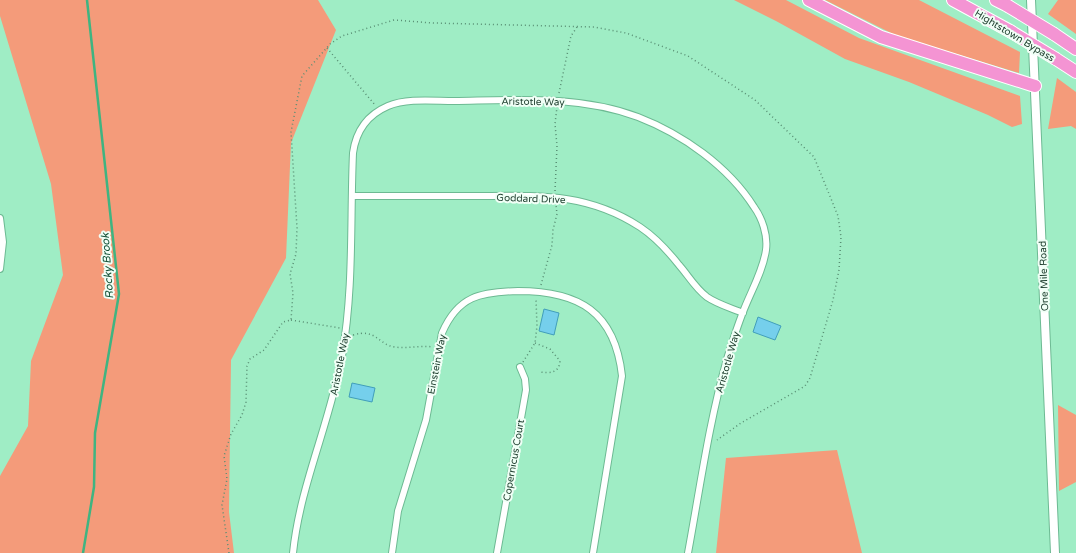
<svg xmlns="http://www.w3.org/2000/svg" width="1076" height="553" font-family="'Varela Round',sans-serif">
	<rect width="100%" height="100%" fill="#9fedc5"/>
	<!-- green -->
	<path fill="#f49b7a" d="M 0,0 L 318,0 L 336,30 L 291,143 L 286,258 L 231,360 L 229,512 L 234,553 L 0,553 L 0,476 L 28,426 L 31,361 L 63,275 L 51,184 L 0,16 Z
		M 734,0 L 786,0 L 859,38 L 1020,96 L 1022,124 L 1012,127 L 988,115 L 909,82 L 845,59 L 776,21 Z
		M 825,0 L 919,0 L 1020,52 L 1019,73 L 897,36 Z
		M 1058,0 L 1076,0 L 1076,34 L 1048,14 Z
		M 1057,78 L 1076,92 L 1076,129 L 1071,126 L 1048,129 Z
		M 1058,405 L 1076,415 L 1076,482 L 1059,491 Z
		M 837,450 L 862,553 L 716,553 L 726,458 Z"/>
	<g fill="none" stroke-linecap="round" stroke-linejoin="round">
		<!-- stream -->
		<path stroke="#3fb481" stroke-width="2.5" d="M 83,553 L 94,487 L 95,433 L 119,294 L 87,0"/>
	</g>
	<!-- building -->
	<path fill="#75cfec" stroke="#419eba" d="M 544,309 L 559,313 L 554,335 L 539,331 Z
		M 758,317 L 781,326 L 775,340 L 753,332 Z
		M 352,383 L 375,388 L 372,402 L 349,397 Z"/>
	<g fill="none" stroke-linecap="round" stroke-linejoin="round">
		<!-- minor casing -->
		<g stroke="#6dba93" stroke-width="8">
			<path id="minor" d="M 352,196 C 392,196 431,196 470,196 C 534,196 585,191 640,227 C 655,237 668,251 679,265 C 688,275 695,288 707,297 C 717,304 731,308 743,313
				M 0,218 L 3,242 L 0,269
				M 293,553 C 300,485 330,423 342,356 C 354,287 350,222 353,153 C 356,131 367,115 388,106 C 407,98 433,101 454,101 C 515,100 579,95 638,117 C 682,134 728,166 754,207 C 762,218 768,235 766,250 C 763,271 751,291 743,312 C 737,327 732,343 727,359 C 709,422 700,488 688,553
				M 392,553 L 398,511 L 426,420 L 442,333 C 458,296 480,292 518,291 C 579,291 615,312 622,376 L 593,553
				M 497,553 L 526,390 L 525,379 L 520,367"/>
		</g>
		<!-- tertiary casing -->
		<g stroke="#6dba93" stroke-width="10">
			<path id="tertiary" d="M 1031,0 L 1055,553"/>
		</g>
		<!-- motorway casing -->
		<g stroke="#fff" stroke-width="14">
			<path id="motorway" d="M 809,0 L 881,37 L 1035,86
				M 953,0 L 1010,31
				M 996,0 L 1008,6
				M 1054,34 L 1076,49
				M 1056,59 L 1076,72"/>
		</g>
		<!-- path -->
		<path stroke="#588e73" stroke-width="1.5" stroke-dasharray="1 3" stroke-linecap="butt" d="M 327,48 L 375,105
			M 559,93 L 571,36 L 577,27
			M 555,191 L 557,146 L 555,124 L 557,107
			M 541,285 L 552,245 L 553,230 L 557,214 L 556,205
			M 291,320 L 340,328
			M 353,335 C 377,328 378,345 395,347 C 408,349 420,345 433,347
			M 535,343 L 550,349 L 560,361 C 559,374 549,373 539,372
			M 523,362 L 535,343 L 537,326 L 536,299
			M 229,553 L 222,505 L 227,479 L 224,456 L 231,434 L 242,415 L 246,402 L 247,366 L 250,359 L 264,350 L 283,322 L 291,320 L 293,293 L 290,274 L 296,254 L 297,228 L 291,132 L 302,76 L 330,44 L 342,36 L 394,20 L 433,23 L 594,27 L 626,33 L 688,56 L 755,100 L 814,157 L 838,216 L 841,237 L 839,270 L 833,300 L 810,378 L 805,386 L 741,423 L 717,440"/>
		<!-- minor -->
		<use href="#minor" stroke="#fff" stroke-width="6"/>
		<!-- tertiary -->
		<use href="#tertiary" stroke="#fff" stroke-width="8"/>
		<!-- motorway -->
		<use href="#motorway" stroke="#f494d3" stroke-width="12"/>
		<!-- motorway-bridge casing -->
		<g stroke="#fff" stroke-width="14" stroke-linecap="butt">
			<path id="motorway-bridge" d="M 1008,6 L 1054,34
				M 1010,31 L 1056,59"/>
		</g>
		<!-- motorway-bridge -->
		<use href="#motorway-bridge" stroke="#f494d3" stroke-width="12"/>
	</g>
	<g text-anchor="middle" stroke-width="4" stroke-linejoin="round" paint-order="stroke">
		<!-- street labels -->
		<g font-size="10" fill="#1c3c2c" stroke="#f0fff6">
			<text transform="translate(1015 35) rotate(31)" y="4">Hightstown Bypass</text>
			<text transform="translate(533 101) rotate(1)" y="4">Aristotle Way</text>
			<text transform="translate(531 198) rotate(2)" y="4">Goddard Drive</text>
			<text transform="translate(1043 276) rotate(-92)" y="4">One Mile Road</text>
			<text transform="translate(727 362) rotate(-74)" y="4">Aristotle Way</text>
			<text transform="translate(339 364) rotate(-79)" y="4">Aristotle Way</text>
			<text transform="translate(436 364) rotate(-79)" y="4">Einstein Way</text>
			<text transform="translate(513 460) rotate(-80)" y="4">Copernicus Court</text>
		</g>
		<!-- water labels -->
		<g font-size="11" font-style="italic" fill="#145238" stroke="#f0fff6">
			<text transform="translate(107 266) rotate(-94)" y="4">Rocky Brook</text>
		</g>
	</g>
</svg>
